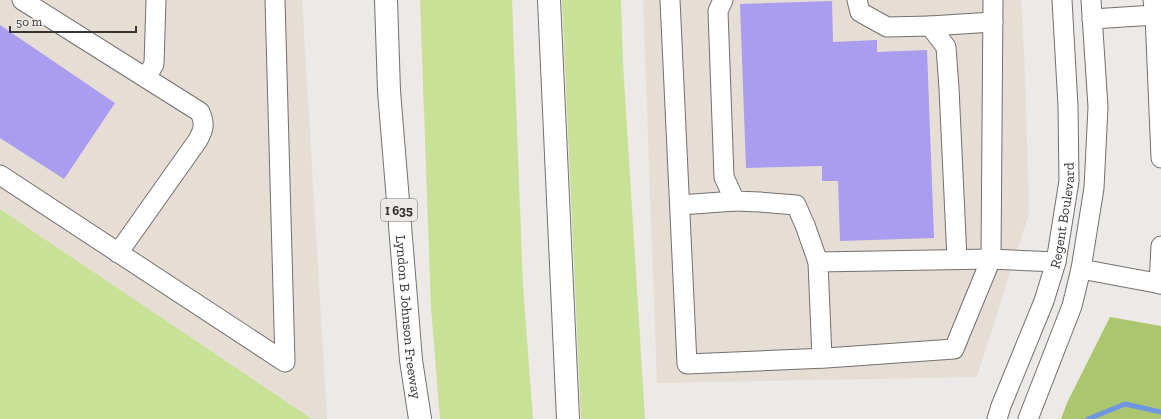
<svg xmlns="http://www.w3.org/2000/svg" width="1161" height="419" font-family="'Zilla Slab',serif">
	<rect width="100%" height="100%" fill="#ece9e6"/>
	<!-- built -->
	<path fill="#e6ddd4" d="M 0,0 L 302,0 L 327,419 L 312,419 L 0,209 Z
		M 643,0 L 1021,0 L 1025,73 L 1029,213 L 977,377 L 657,383 Z"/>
	<!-- green -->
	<path fill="#c9e197" d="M 420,0 L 512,0 L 523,286 L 533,419 L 440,419 L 431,308 Z
		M 562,0 L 621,0 L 623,63 L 645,419 L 581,419 Z
		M 0,209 L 312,419 L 0,419 Z"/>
	<!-- forest -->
	<path fill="#abc66f" d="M 1110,317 L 1161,326 L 1161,419 L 1061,419 L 1067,403 Z"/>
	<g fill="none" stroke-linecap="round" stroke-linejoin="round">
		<!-- stream -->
		<path stroke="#6d98e1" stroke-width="5" d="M 1088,419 L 1125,404 L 1161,412"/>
	</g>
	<!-- building -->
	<path fill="#aa9cef" d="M 832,1 L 833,42 L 877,40 L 877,52 L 927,50 L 934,238 L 840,241 L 838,181 L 822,181 L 822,166 L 746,168 L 740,4 Z
		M 0,25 L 115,103 L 64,179 L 0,138 Z"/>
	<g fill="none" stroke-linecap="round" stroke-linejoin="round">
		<!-- minor casing -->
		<g stroke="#73706d" stroke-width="21">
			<g id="minor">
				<path d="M 22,0 L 200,112 C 205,124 204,129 198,140 L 118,253"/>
				<path d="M 670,0 L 687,364 L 826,358 L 954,349 L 991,259 L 1056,262"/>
				<path d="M 723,0 L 718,11 L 724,177 L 735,201 L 760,202 L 796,205 L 805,225 L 818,262"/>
				<path d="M 857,0 L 860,12 L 887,27 L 930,26 L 946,47 L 949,88 L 957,259"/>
				<path d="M 1161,15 L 1155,15 L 1161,158"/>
				<path d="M 1092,19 L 1155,15 L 1153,0"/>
				<path d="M 930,26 L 993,22"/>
				<path d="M 146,78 L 154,64 L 156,0"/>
				<path d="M 0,175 L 285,362 L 275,0"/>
				<path d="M 680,205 L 735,201"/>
				<path d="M 1081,269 L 1161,284"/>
				<path d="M 1159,284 L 1161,246"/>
				<path d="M 822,358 L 818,262 L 991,259 L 993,0"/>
				<path id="s1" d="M 997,419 L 1001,406 L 1044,301 L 1056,262 L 1069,181 L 1068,106 L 1062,0"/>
				<path d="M 1028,419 L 1072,306 L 1081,269 L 1094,188 L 1098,107 L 1091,0"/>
			</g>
		</g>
		<!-- highway casing -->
		<g stroke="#73706d" stroke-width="24">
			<g id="highway">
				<path id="s2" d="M 386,0 L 389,91 L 411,360 L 420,419"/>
				<path d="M 549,0 L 568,419"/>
			</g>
		</g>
		<!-- minor -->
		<use href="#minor" stroke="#fff" stroke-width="19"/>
		<!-- highway -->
		<use href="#highway" stroke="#fff" stroke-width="22"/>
	</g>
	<g text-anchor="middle" stroke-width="3" stroke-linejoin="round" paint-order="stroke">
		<!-- shield labels -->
		<rect fill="#ece9e6" stroke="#6d6b69" stroke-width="1" x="381" y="199" width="36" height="22" rx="3"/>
		<g font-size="13" font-weight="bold" fill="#363534">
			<text x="399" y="215">I 635</text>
		</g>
		<!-- street labels -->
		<g font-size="14" fill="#363534" stroke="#ece9e6">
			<text dy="5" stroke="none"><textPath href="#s1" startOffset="215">Regent Boulevard</textPath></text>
			<text dy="5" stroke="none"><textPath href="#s2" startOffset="318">Lyndon B Johnson Freeway</textPath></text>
		</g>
	</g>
	<!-- scale -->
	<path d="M10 26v6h126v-6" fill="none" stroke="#363534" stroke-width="2"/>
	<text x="16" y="26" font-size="12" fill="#363534" stroke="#ece9e6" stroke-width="3" paint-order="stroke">50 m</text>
</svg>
